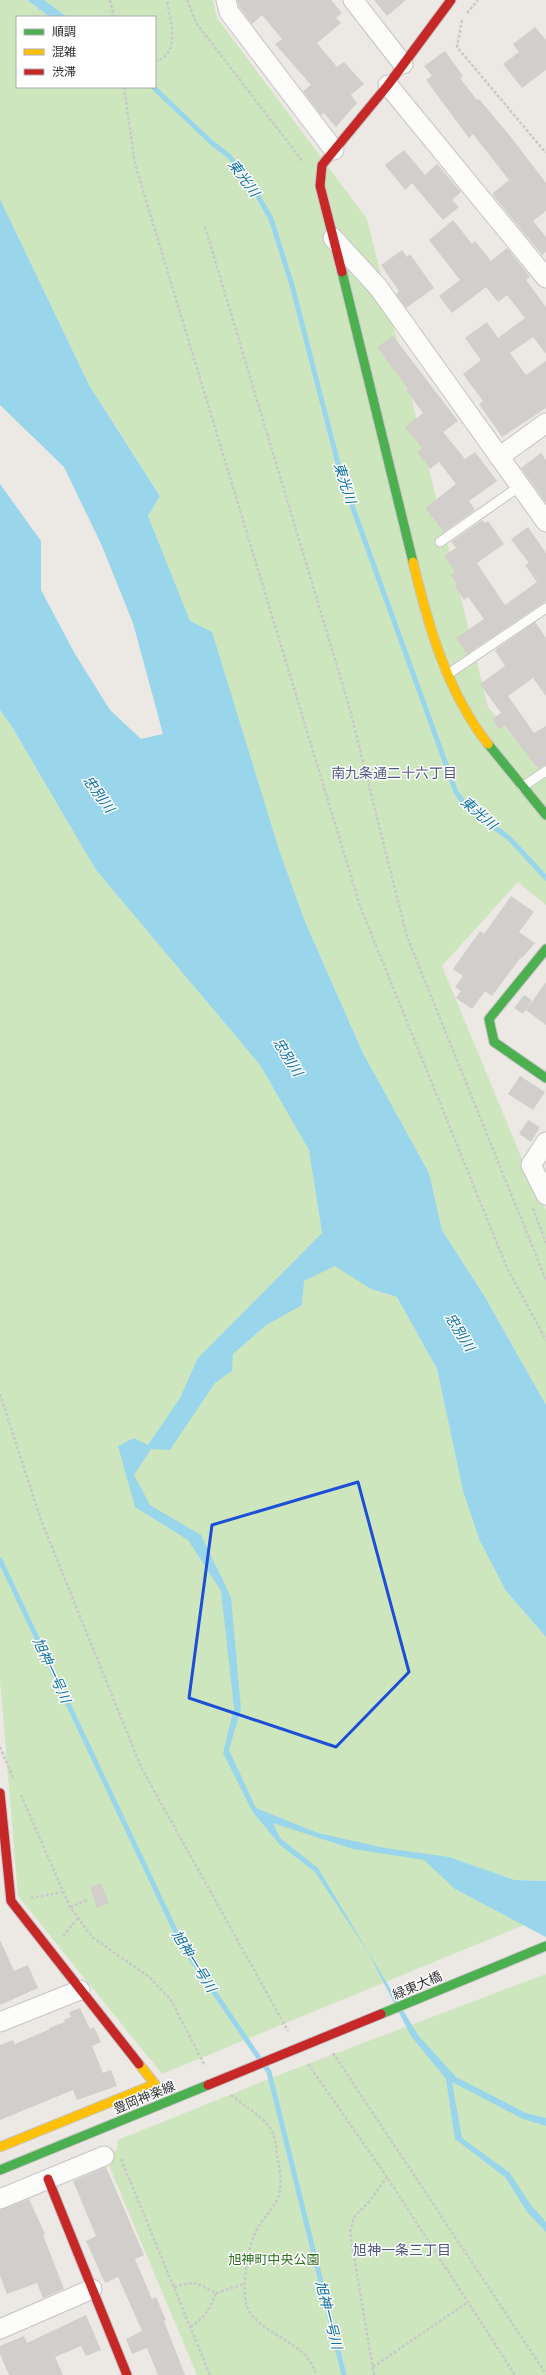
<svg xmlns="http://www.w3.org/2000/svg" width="546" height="2375" font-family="Lato,'Noto Sans JP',sans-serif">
	<rect width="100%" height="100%" fill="#ece8e4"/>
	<!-- green -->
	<path fill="#cee6be" d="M 0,0 L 27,0 L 50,17 L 17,17 L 17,87 L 155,87 L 155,17 L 67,17 L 44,0 L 213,0 L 217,18 L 367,219 L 488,707 L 546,776 L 546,905 L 518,882 L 442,966 L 522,1159 L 546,1210 L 546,1405 L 485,1297 L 442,1230 L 429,1173 L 363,1053 L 306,924 L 148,516 L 160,495 L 89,385 L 0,199 Z
		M 0,710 L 12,727 L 96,870 L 260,1065 L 310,1150 L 322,1234 L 371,1289 L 397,1297 L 437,1369 L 463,1491 L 506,1591 L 546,1637 L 546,1881 L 515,1880 L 449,1857 L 455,1889 L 524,1925 L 162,2074 L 18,1896 L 0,1680 Z
		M 546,1974 L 546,2375 L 197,2375 L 105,2156 L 117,2150 L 118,2140 L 289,2071 Z"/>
	<!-- water -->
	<path fill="#99d6ec" d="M 27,0 L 44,0 L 67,17 L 50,17 Z
		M 0,199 L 89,385 L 160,496 L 148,516 L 190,621 L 212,632 L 280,853 L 306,924 L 363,1053 L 429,1173 L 442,1230 L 485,1297 L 546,1405 L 546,1637 L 506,1591 L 480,1541 L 463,1491 L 437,1369 L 397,1297 L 371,1289 L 335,1266 L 304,1281 L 302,1305 L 265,1326 L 233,1354 L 232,1371 L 215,1383 L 170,1450 L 151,1449 L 134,1475 L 150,1505 L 201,1535 L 231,1597 L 241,1709 L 229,1750 L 256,1808 L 318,1833 L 385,1848 L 449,1857 L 515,1880 L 546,1881 L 546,1937 L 455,1889 L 424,1860 L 353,1849 L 273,1823 L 280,1838 L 318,1868 L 418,2035 L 456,2077 L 526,2113 L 546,2118 L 546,2126 L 523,2119 L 452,2082 L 462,2138 L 510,2173 L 530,2204 L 546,2222 L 546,2232 L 527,2212 L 506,2178 L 455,2139 L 446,2079 L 411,2036 L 368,1952 L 315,1872 L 280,1845 L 252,1811 L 223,1753 L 234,1708 L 221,1591 L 188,1540 L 135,1507 L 118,1446 L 134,1438 L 148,1445 L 180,1398 L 198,1358 L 322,1233 L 309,1150 L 260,1065 L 96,870 L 12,727 L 0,710 L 0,484 L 41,541 L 41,590 L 75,654 L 110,710 L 141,739 L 163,734 L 133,623 L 102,546 L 64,467 L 0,405 Z"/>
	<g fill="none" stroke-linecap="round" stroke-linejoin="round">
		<!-- stream -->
		<path stroke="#99d6ec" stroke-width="5" d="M 153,87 L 212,143 L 229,156 L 249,180 L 271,219 L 292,285 L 341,475 L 456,792 L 465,805 L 510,839 L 546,878
			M 0,1560 L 182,1945 L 259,2058
			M 265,2066 L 269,2072 L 344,2375"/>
	</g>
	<!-- building -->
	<path fill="#d1cecb" d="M 237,0 L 331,0 L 342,13 L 336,18 L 341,23 L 317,43 L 337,67 L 344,62 L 364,84 L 351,95 L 357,103 L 336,127 L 324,113 L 321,115 L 303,91 L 311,85 L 275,44 L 282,39 L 262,15 L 252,24 L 239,7 Z
		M 374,0 L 406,0 L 387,16 Z
		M 535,27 L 546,40 L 546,70 L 522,88 L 503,64 L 519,52 L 513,44 Z
		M 445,51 L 463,76 L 460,78 L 477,100 L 479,99 L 510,136 L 546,183 L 546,211 L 533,221 L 546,237 L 546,252 L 542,255 L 492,194 L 509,180 L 473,134 L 469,138 L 426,80 L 432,76 L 424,66 Z
		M 404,150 L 425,175 L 437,164 L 461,192 L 452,200 L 459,207 L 443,220 L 412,183 L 405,190 L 385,165 Z
		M 453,220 L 472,244 L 475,241 L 491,261 L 507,248 L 524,269 L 530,277 L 526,280 L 546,307 L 546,354 L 533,337 L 510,353 L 526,375 L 546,361 L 546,408 L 502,437 L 479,404 L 483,401 L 463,374 L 481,360 L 465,338 L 487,322 L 498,338 L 525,318 L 507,295 L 498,302 L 486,287 L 452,313 L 439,296 L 460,280 L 429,240 Z
		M 402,250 L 407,257 L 410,254 L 434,288 L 406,308 L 396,294 L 399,291 L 381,265 Z
		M 393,336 L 458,421 L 443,432 L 465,459 L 475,452 L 497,481 L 469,501 L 475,510 L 444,532 L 425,508 L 456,484 L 439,462 L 430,469 L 417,452 L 422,448 L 405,427 L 423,413 L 406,390 L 408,389 L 377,347 Z
		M 541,453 L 546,460 L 546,503 L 521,468 Z
		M 482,520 L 485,523 L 488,521 L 504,544 L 477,563 L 505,605 L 537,582 L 525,565 L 529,563 L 511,539 L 528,527 L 546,553 L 546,601 L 467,654 L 456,638 L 484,619 L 468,597 L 464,600 L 455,586 L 457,584 L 450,575 L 455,572 L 444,556 L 456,548 L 451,542 Z
		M 535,622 L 546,638 L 546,696 L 533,678 L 508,696 L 534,733 L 546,726 L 546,765 L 538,769 L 505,726 L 499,729 L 492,719 L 501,713 L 480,684 L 505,666 L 495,650 Z
		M 511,896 L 534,912 L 519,932 L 535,943 L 522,958 L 521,957 L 492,996 L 485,991 L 472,1009 L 456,998 L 461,991 L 455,987 L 463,976 L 453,969 L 480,931 L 484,934 Z
		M 546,982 L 546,1025 L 526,1010 Z
		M 524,995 L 532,1000 L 523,1014 L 514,1008 Z
		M 520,1076 L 545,1092 L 533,1110 L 508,1094 Z
		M 528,1120 L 540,1127 L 531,1142 L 519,1134 Z
		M 101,1883 L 109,1903 L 97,1908 L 90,1887 Z
		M 0,1940 L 14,1971 L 28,1965 L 38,1988 L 0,2005 Z
		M 80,2008 L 90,2029 L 94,2027 L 101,2042 L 92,2046 L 103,2073 L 111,2070 L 117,2086 L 77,2100 L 73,2090 L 0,2120 L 0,2045 L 13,2040 L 15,2044 L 50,2029 L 49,2028 L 65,2022 L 64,2020 L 71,2017 L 69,2012 Z
		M 106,2167 L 144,2255 L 135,2259 L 152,2299 L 156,2297 L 166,2320 L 164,2321 L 185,2375 L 158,2375 L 147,2348 L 132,2354 L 126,2339 L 142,2331 L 118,2277 L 105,2283 L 86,2241 L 96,2236 L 73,2181 Z
		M 29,2199 L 45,2234 L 43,2235 L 64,2289 L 43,2298 L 37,2283 L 7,2294 L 0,2276 L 0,2210 Z
		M 86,2315 L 101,2350 L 86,2356 L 81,2346 L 55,2357 L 63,2375 L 9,2375 L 0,2354 L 0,2346 L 24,2336 L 27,2343 Z"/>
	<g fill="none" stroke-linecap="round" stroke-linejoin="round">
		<!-- lane casing -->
		<g stroke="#c5c4c5" stroke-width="11">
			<path id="lane" d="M 440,542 L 520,486
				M 448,674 L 546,608
				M 522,787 L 546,771"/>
		</g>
		<!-- street casing -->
		<g stroke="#c5c4c5" stroke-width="21">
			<path id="street" d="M 226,0 L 229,12 L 334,150
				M 353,0 L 403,64
				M 388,85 L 546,278
				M 333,238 L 378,287 L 546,522
				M 499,457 L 546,423
				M 546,1142 L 531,1165 L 546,1195
				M 0,2022 L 80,1990
				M 0,2199 L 104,2156
				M 0,2329 L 92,2289"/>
		</g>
		<!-- fast casing -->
		<g stroke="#c5c4c5" stroke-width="11">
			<path id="fast" d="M 342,272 L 413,562
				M 488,744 L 546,815
				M 546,949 L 489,1019 L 494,1042 L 546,1078
				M 381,2014 L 546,1946
				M 0,2170 L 208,2085"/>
		</g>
		<!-- slow casing -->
		<g stroke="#c5c4c5" stroke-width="11">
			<path id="slow" d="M 413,562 C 428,625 447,692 488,744
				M 0,2147 L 155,2084 L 139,2064"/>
		</g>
		<!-- jam casing -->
		<g stroke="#c5c4c5" stroke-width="11">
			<path id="jam" d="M 342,272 L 320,186 L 322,165 L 388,85 L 451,0
				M 0,1793 L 11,1901 L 139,2064
				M 208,2085 L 381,2014
				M 48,2179 L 127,2375"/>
		</g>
		<!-- path -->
		<path stroke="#c9c9c8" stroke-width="2.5" stroke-dasharray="3 2" stroke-linecap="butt" d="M 110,0 L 114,17
			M 187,0 L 197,24 L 303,162
			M 467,13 L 478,0
			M 462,20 L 457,47 L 546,153
			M 155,62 C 182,53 170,21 167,0
			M 124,87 L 135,164 L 360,906 L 507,1268 L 546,1340
			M 205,227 L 349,706 L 407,937 L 546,1280
			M 533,1208 L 546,1243
			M 0,1394 L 41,1520 L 141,1767 L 288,2031
			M 0,1747 L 14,1780
			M 21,1795 L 70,1907 L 92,1937 L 149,1977 L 171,2000 L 205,2066
			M 31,1898 L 64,1892
			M 70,1907 L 87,1900
			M 63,1936 L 78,1918
			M 333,2053 L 546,2374
			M 308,2064 L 387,2177 L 515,2375
			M 231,2095 C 243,2105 259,2114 269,2126 C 275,2134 276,2144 277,2155 C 279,2167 283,2181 279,2194 C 276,2206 267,2214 260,2224 C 248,2241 242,2283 246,2303 C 253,2334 308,2339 316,2375
			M 121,2159 L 210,2375
			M 174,2287 C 198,2280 195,2283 216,2293 C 210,2309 205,2318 190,2327
			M 216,2293 L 244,2284
			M 373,2367 L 468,2302
			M 374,2375 L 350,2232 L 354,2217 L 368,2203 L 387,2177"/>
		<!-- lane -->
		<use href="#lane" stroke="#fcfcfb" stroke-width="9"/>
		<!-- street -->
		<use href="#street" stroke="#fcfcfb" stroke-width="19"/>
		<!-- fast -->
		<use href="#fast" stroke="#4caf50" stroke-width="9"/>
		<!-- slow -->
		<use href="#slow" stroke="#ffc107" stroke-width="9"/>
		<!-- jam -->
		<use href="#jam" stroke="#c62828" stroke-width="9"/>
	</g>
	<!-- marked area -->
	<path fill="none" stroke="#1d4ed8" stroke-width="3" stroke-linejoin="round" d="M 358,1482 L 409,1672 L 336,1747 L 189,1698 L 212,1525 Z"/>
	<g text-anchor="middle" stroke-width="3" stroke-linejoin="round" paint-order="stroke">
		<!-- street labels -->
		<g font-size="13" fill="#2e2e2e" stroke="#fff">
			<text transform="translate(417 1985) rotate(-23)" y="5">緑東大橋</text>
			<text transform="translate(144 2097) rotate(-22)" y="5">豊岡神楽線</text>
		</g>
		<!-- park labels -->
		<g font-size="13" fill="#2c6e1b" stroke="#fff">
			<text x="274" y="2264">旭神町中央公園</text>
		</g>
		<!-- water labels -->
		<g font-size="14" font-style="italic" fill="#0d6fa3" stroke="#fff">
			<text transform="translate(244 178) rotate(54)" y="5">東光川</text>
			<text transform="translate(345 483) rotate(72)" y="5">東光川</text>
			<text transform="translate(99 794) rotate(54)" y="5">忠別川</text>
			<text transform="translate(479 813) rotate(41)" y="5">東光川</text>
			<text transform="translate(288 1057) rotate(58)" y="5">忠別川</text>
			<text transform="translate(460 1332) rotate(58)" y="5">忠別川</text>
			<text transform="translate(52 1670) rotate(65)" y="5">旭神一号川</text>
			<text transform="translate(194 1961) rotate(58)" y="5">旭神一号川</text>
			<text transform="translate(329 2315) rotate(76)" y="5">旭神一号川</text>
		</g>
		<!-- neighbourhood labels -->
		<g font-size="14" fill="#4d5680" stroke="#fff">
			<text x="394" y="778">南九条通二十六丁目</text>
			<text x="402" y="2255">旭神一条三丁目</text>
		</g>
	</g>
	<!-- legend -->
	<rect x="16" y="16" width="140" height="72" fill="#ffffff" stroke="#ababab"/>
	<rect x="24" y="29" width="20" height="6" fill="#4caf50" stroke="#ababab"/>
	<text x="52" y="36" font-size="12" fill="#2e2e2e">順調</text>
	<rect x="24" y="49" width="20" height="6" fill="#ffc107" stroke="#ababab"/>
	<text x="52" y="56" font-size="12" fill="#2e2e2e">混雑</text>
	<rect x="24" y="69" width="20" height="6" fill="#c62828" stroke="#ababab"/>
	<text x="52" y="76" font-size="12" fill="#2e2e2e">渋滞</text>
</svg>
